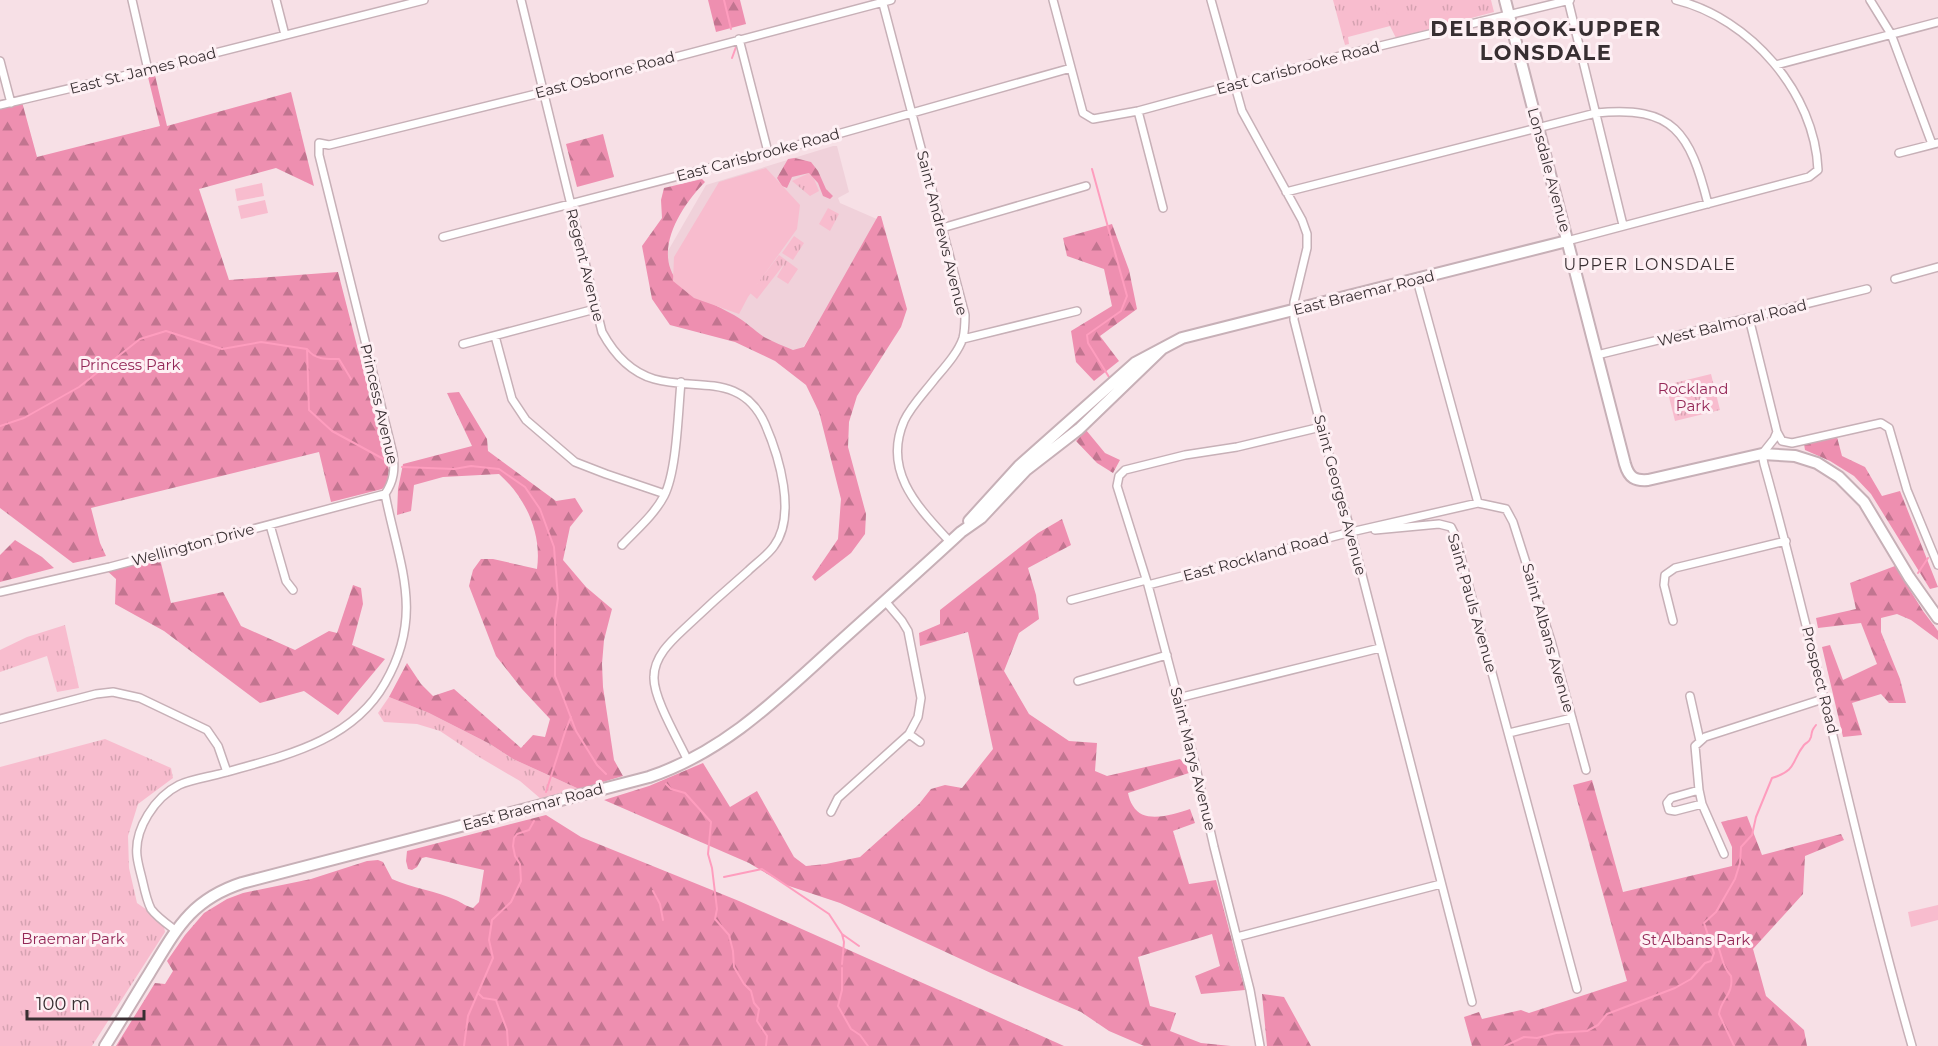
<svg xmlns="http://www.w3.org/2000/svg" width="1938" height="1046" font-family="Montserrat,sans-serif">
	<defs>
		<pattern id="grass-tufts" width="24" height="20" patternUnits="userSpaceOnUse" patternTransform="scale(1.5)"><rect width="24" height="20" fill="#f8bcce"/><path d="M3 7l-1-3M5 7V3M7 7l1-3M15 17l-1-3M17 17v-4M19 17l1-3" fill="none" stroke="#d5a2b1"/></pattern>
		<pattern id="forest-firs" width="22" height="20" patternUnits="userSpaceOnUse" patternTransform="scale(1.5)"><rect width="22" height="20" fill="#ee8fb0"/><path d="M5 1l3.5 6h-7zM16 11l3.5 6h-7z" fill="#c27590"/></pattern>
	</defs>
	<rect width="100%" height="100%" fill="#f7e0e6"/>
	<!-- built -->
	<path fill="#f0d1da" d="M 833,146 L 837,146 L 849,192 L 838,198 L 840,203 L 879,220 L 798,356 L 673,292 L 661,263 L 706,185 Z"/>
	<!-- grass -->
	<path fill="url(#grass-tufts)" d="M 1333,0 L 1491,0 L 1494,12 L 1396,38 L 1390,26 L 1348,37 L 1349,44 L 1345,45 Z
		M 809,173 L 812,174 L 819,191 L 810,196 L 792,181 Z
		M 828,208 L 839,214 L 830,231 L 819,224 Z
		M 794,236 L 804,243 L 793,260 L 782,253 Z
		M 779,255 L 798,269 L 788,284 L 777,277 L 785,263 L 757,299 L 750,293 Z
		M 1711,374 L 1720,410 L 1675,421 L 1666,385 Z
		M 65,625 L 79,688 L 57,692 L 47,656 L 0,672 L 0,650 L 27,637 Z
		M 389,697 L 429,713 L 490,744 L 513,759 L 579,789 L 541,799 L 520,781 L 479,757 L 440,731 L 417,724 L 384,722 L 378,713 Z
		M 105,739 L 171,768 L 173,778 L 138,804 L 128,836 L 129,868 L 137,903 L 163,921 L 165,932 L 92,1046 L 0,1046 L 0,767 Z"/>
	<!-- forest -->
	<path fill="url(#forest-firs)" d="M 708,0 L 740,0 L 746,24 L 716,32 Z
		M 153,67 L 167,126 L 291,92 L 314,186 L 276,168 L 199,189 L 229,280 L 338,272 L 389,470 L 387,484 L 382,489 L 331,502 L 319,452 L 91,508 L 100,543 L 106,556 L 73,563 L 0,508 L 0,107 L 22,102 L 37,157 L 160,126 L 146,69 Z
		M 603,134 L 614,177 L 577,187 L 566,144 Z
		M 795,158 L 811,162 L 818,171 L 826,189 L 833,196 L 830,199 L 823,196 L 818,183 L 809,173 L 792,177 L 787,188 L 782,186 L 777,178 L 788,159 Z
		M 702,179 L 705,182 C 682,205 651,252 679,283 C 686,291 723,309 734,315 C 745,321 754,330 764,337 C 773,342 784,346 793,350 L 804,347 L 878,216 L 881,216 L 907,309 L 901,327 L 857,396 L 849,422 L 848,447 L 866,514 L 865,534 L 851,553 L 815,581 L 812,577 L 838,539 L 841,499 L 819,412 L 806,385 L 775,361 L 735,342 L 670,325 L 652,299 L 642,246 L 662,218 L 661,200 L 664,188 Z
		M 1112,224 L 1129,270 L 1137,309 L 1100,336 L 1119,361 L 1094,381 L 1076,362 L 1071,331 L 1112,306 L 1104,269 L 1067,256 L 1063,238 Z
		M 459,392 L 487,439 L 488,451 L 556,501 L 575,498 L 583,511 L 570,527 L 563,560 L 586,587 L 612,609 L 604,640 L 602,664 L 603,687 L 614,760 L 623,776 L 579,789 L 513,759 L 490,744 L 429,713 L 389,697 L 407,663 L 421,684 L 433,696 L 454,689 L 521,748 L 533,735 L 545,737 L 550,719 L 522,689 L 496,656 L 469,586 L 473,570 L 481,559 L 493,559 L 537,569 C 542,533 526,498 499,474 L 443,477 L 414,485 L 411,511 L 397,515 L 398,489 L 403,464 L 472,446 L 447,393 Z
		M 1086,430 L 1105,453 L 1120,460 L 1113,473 L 1097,463 L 1076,441 Z
		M 1837,437 L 1842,456 L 1865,467 L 1882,496 L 1900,491 L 1938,587 L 1930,589 L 1871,494 L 1854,476 L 1830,461 L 1805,450 L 1804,444 Z
		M 1062,519 L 1071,545 L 1028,568 L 1036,595 L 1039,619 L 1019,633 L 1004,671 L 1029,714 L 1069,741 L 1097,743 L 1095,771 L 1107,776 L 1180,759 L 1192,772 L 1128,793 C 1129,797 1130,802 1133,806 C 1144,825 1174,814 1190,809 L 1195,823 L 1173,831 L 1189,884 L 1216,880 L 1245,990 L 1201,994 L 1195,976 L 1220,966 L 1212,934 L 1138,957 L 1150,1006 L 1176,1013 L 1170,1031 L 1201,1043 L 1231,1046 L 1144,1046 L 1109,1031 L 1081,1012 L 993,974 L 840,903 L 786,885 L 749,863 L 604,800 L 649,786 L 703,763 L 730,807 L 757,791 L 794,857 L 806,866 L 826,864 L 860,857 L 919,804 L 931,789 L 945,785 L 962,788 L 993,749 L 968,632 L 920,646 L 919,633 L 940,624 L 940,610 L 1038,533 Z
		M 15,540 L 42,557 L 54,568 L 0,582 L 0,555 Z
		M 159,555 L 171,603 L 223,592 L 241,626 L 295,650 L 329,631 L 337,633 L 353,585 L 361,588 L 363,604 L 352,645 L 385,659 L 338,715 L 304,691 L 260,703 L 164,631 L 115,604 L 116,579 L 104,568 Z
		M 1895,566 L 1923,611 L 1938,631 L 1938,640 L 1911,620 L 1897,614 L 1881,618 L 1881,632 L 1900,679 L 1906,703 L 1889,703 L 1881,694 L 1852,703 L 1862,735 L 1843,737 L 1822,647 L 1830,645 L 1843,680 L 1877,664 L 1861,623 L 1818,628 L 1816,618 L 1856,609 L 1850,583 Z
		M 1592,780 L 1623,892 L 1732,866 L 1732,847 L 1721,822 L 1747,816 L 1762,855 L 1841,834 L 1844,840 L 1805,856 L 1803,894 L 1753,949 L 1766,996 L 1804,1030 L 1807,1046 L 1472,1046 L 1464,1017 L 1479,1012 L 1482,1019 L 1521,1010 L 1529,1013 L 1627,981 L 1573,785 Z
		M 546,815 L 581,837 L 739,901 L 1064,1046 L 116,1046 L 155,983 L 165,984 L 173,971 L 167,961 L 185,935 L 204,913 L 227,899 L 243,893 L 311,879 L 367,861 L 378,860 L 383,862 L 392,879 C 411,888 437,891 456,900 C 462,903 466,906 473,908 L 479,902 L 484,870 L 426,857 L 422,858 L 417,867 L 412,870 L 408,869 L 406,861 L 407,851 Z
		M 1262,994 L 1284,997 L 1311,1046 L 1267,1046 Z"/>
	<!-- garden -->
	<path fill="#f8bcce" d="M 1372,0 L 1401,0 L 1389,15 L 1371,1 Z
		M 766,168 L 800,205 L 797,229 L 748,297 L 739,314 L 694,298 L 673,281 L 674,257 L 719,182 Z
		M 262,183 L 264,196 L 237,201 L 235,189 Z
		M 265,200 L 268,213 L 241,219 L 238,206 Z
		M 1938,905 L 1938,920 L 1911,927 L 1908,912 Z"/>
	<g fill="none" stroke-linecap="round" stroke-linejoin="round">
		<!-- stream -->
		<path stroke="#fe9dbe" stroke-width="2" d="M 724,0 L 731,29
			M 732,58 L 736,47 L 735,44
			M 1092,169 L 1127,296 L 1121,311 L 1087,335 L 1088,343 L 1109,377
			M 308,350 C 315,360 328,359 339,359 L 351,379
			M 0,426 L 24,418 L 79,387 L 140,339 L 166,331 L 222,349 L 261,342 L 307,349 L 309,410 L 332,431 L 389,462
			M 402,467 L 454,469 L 471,466 L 499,469 L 525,487 L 540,509 L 554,547 L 558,598 L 555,619 L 555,676 L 576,731 L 597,765 L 606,774
			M 1918,573 L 1928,558
			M 666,784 L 671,789 L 685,793 L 711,822 L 708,854 L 712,868 L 717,909 L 715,919 L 729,935 L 733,951 L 734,967 L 744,984 L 751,991 L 754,1003 L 759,1009 L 757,1021 L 767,1036 L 766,1046
			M 546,792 L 566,729 L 571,717
			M 724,877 L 762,869 L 829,914 L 842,934 L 859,946
			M 653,891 L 660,904 L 663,920
			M 842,934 L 844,942 L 842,964
			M 1708,935 C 1726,949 1717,961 1731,976 C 1734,995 1721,998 1719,1014 L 1734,1046
			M 842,968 L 842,990 L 838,1006 L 851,1029 L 860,1035 L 868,1046
			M 478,993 L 483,998 L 496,1000 L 497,1003 L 507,1030 L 508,1046
			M 464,1046 L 468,1016 L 493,958 L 489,940 L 492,920 L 511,902 L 521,881 L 520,864 L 515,856 L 513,846 L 514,838 L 517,834 L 529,830 L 534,821
			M 1505,1046 L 1524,1037 L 1537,1038 L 1556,1033 L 1587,1031 L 1598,1025 L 1607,1014 L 1675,988 L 1691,979 L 1705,963 L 1711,961 L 1714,953 L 1704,923 L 1716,912 L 1735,879 L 1740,863 L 1741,847 L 1752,835 L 1756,817 L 1772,778 C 1798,770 1791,761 1804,745 C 1808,741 1809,743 1811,737 C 1812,731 1812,730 1816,725"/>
		<!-- street casing -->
		<g stroke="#c7b0b7" stroke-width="10">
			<path id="street" d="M 132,0 L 148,70
				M 276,0 L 285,35
				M 521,0 L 602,332 C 614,354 630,372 654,379 C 696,391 742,372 765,424 C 779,456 797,515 774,546 C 768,555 756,563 748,571 C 726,590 705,609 684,629 C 670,642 654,657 654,677 C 653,698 679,741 688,761
				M 882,0 L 965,315 C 965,322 965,330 963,338 C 958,353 944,368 934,380 C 924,393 911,406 904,421 C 882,472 919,508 950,542
				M 1053,0 L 1083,113 L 1093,119 L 1138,111 L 1351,53 L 1570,0
				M 1211,0 L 1242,111 L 1302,220 L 1307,234 L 1307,248 L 1294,302 L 1294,320 L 1321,427 L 1351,532 L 1472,1002
				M 1568,0 L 1623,225
				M 1870,0 L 1891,34 L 1932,144
				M 739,39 L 768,152
				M 0,61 L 11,103
				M 1776,65 L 1938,22
				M 0,105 L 148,70 L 424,0
				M 1138,111 L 1163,208
				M 1899,153 L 1938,143
				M 1286,192 L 1596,113 C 1674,105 1690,133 1708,204
				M 942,228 L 1086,186
				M 443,237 L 813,141 L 1071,68
				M 1567,241 L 1809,177 L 1818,170 C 1815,93 1750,18 1676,0
				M 1895,279 L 1938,267
				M 1417,280 L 1478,503
				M 1749,318 L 1777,432 L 1774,439 L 1762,454 L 1764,464 C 1818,657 1857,853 1912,1046
				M 495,336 L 512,399 L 526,420 L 575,462 L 606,474 L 665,494
				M 963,339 L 1077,311
				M 463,344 L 595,309
				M 1597,355 L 1867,289
				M 1777,432 L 1782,441 L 1792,443 L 1881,423 L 1889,428 L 1907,490 L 1938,565
				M 270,525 L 286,581 L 293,590
				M 1375,530 L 1439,524 L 1451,527 L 1455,535 L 1577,989
				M 622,545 C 636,530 654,515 664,496 C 677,471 678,412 681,382
				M 1148,585 L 1351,532 L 1478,503 L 1506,509 L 1513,522 L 1551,641 L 1586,770
				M 0,592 L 110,567 L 385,494
				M 1071,600 L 1146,580
				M 1673,621 L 1664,585 L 1665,575 L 1675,568 L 1786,541
				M 1078,681 L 1167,655
				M 1690,696 L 1700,741
				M 1178,698 L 1380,648
				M 0,719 L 96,694 L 113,692 L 140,698 L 207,730 L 218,746 L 227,772
				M 1509,733 L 1572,718
				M 909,734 L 920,742
				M 1699,790 L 1671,798 L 1667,803 L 1669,810 L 1675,811 L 1702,804
				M 831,812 L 838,798 L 909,734 L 918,717 L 921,698 L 908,631 L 902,621 L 885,601
				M 1724,854 L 1702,804 L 1699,790 L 1695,746 L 1705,737 L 1826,698
				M 175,930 C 167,924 157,917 151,909 C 147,901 145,892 143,883 C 141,874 138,865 137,856 C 134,829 155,797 179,785 C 192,779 209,777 223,773 C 283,756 352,742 385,683 C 425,614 399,565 385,494 C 394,481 395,469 393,454 L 319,155 L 319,143 L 329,145 L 536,94 L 891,0
				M 1237,937 L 1441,884
				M 1260,1046 L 1250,990 L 1214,847 L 1194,759 L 1148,585 L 1117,486 L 1119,476 L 1125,470 L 1185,455 L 1237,447 L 1321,427"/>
		</g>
		<!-- secondary casing -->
		<g stroke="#c7b0b7" stroke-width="14">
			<path id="secondary" d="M 1505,0 L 1625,464 C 1629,478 1635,481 1648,480 L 1762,454 L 1795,456 L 1817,463 L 1839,477 L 1864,502 L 1909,577 L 1938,618
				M 969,521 L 1019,466 L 1135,363 L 1182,338 L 1567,241
				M 105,1046 C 120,1022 134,998 149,974 C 176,930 190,900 242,883 L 649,777 C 724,752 778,698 835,646 C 877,608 919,571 961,532 L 981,518 L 1026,470 L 1079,429 L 1163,348"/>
		</g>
		<!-- street -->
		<use href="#street" stroke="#fff" stroke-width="7"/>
		<!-- secondary -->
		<use href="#secondary" stroke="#fff" stroke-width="10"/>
	</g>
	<g text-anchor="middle" stroke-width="6" stroke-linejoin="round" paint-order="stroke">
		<!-- street labels -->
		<g font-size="15" fill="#382f32" stroke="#fef0f4">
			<text transform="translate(1298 68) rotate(-15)" y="5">East Carisbrooke Road</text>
			<text transform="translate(143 71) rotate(-14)" y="5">East St. James Road</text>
			<text transform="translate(605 75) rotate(-15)" y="5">East Osborne Road</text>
			<text transform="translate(758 155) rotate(-15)" y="5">East Carisbrooke Road</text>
			<text transform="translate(1549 170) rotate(75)" y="5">Lonsdale Avenue</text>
			<text transform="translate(942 233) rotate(76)" y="5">Saint Andrews Avenue</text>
			<text transform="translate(585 265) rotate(76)" y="5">Regent Avenue</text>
			<text transform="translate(1364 293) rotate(-14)" y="5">East Braemar Road</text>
			<text transform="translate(1732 323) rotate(-14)" y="5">West Balmoral Road</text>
			<text transform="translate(379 404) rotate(77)" y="5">Princess Avenue</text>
			<text transform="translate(1340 495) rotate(75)" y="5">Saint Georges Avenue</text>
			<text transform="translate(193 545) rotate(-15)" y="5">Wellington Drive</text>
			<text transform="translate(1256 557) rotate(-15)" y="5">East Rockland Road</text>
			<text transform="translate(1472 603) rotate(74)" y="5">Saint Pauls Avenue</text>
			<text transform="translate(1548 638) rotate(74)" y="5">Saint Albans Avenue</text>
			<text transform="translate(1820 680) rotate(76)" y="5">Prospect Road</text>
			<text transform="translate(1193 759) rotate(76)" y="5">Saint Marys Avenue</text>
			<text transform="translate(533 807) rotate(-15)" y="5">East Braemar Road</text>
		</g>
		<!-- park labels -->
		<g font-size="15" fill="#942757" stroke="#fef0f4">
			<text x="130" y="370">Princess Park</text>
			<text x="1693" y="394">Rockland<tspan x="1693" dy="17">Park</tspan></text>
			<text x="73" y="944">Braemar Park</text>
			<text x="1696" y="945">St Albans Park</text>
		</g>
		<!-- neighbourhood labels -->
		<g font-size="16" letter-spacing="1.5" fill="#382f32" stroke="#fef0f4">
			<text x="1650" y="270">UPPER LONSDALE</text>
		</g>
		<!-- district labels -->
		<g font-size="21" font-weight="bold" letter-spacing="1.5" fill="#382f32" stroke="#fef0f4">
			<text x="1546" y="36">DELBROOK-UPPER<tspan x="1546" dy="24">LONSDALE</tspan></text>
		</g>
	</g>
	<!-- scale -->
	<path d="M27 1010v9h117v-9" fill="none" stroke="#382f32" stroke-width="3"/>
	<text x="36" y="1010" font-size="18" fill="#382f32" stroke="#fef0f4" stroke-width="4.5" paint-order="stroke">100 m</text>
</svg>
